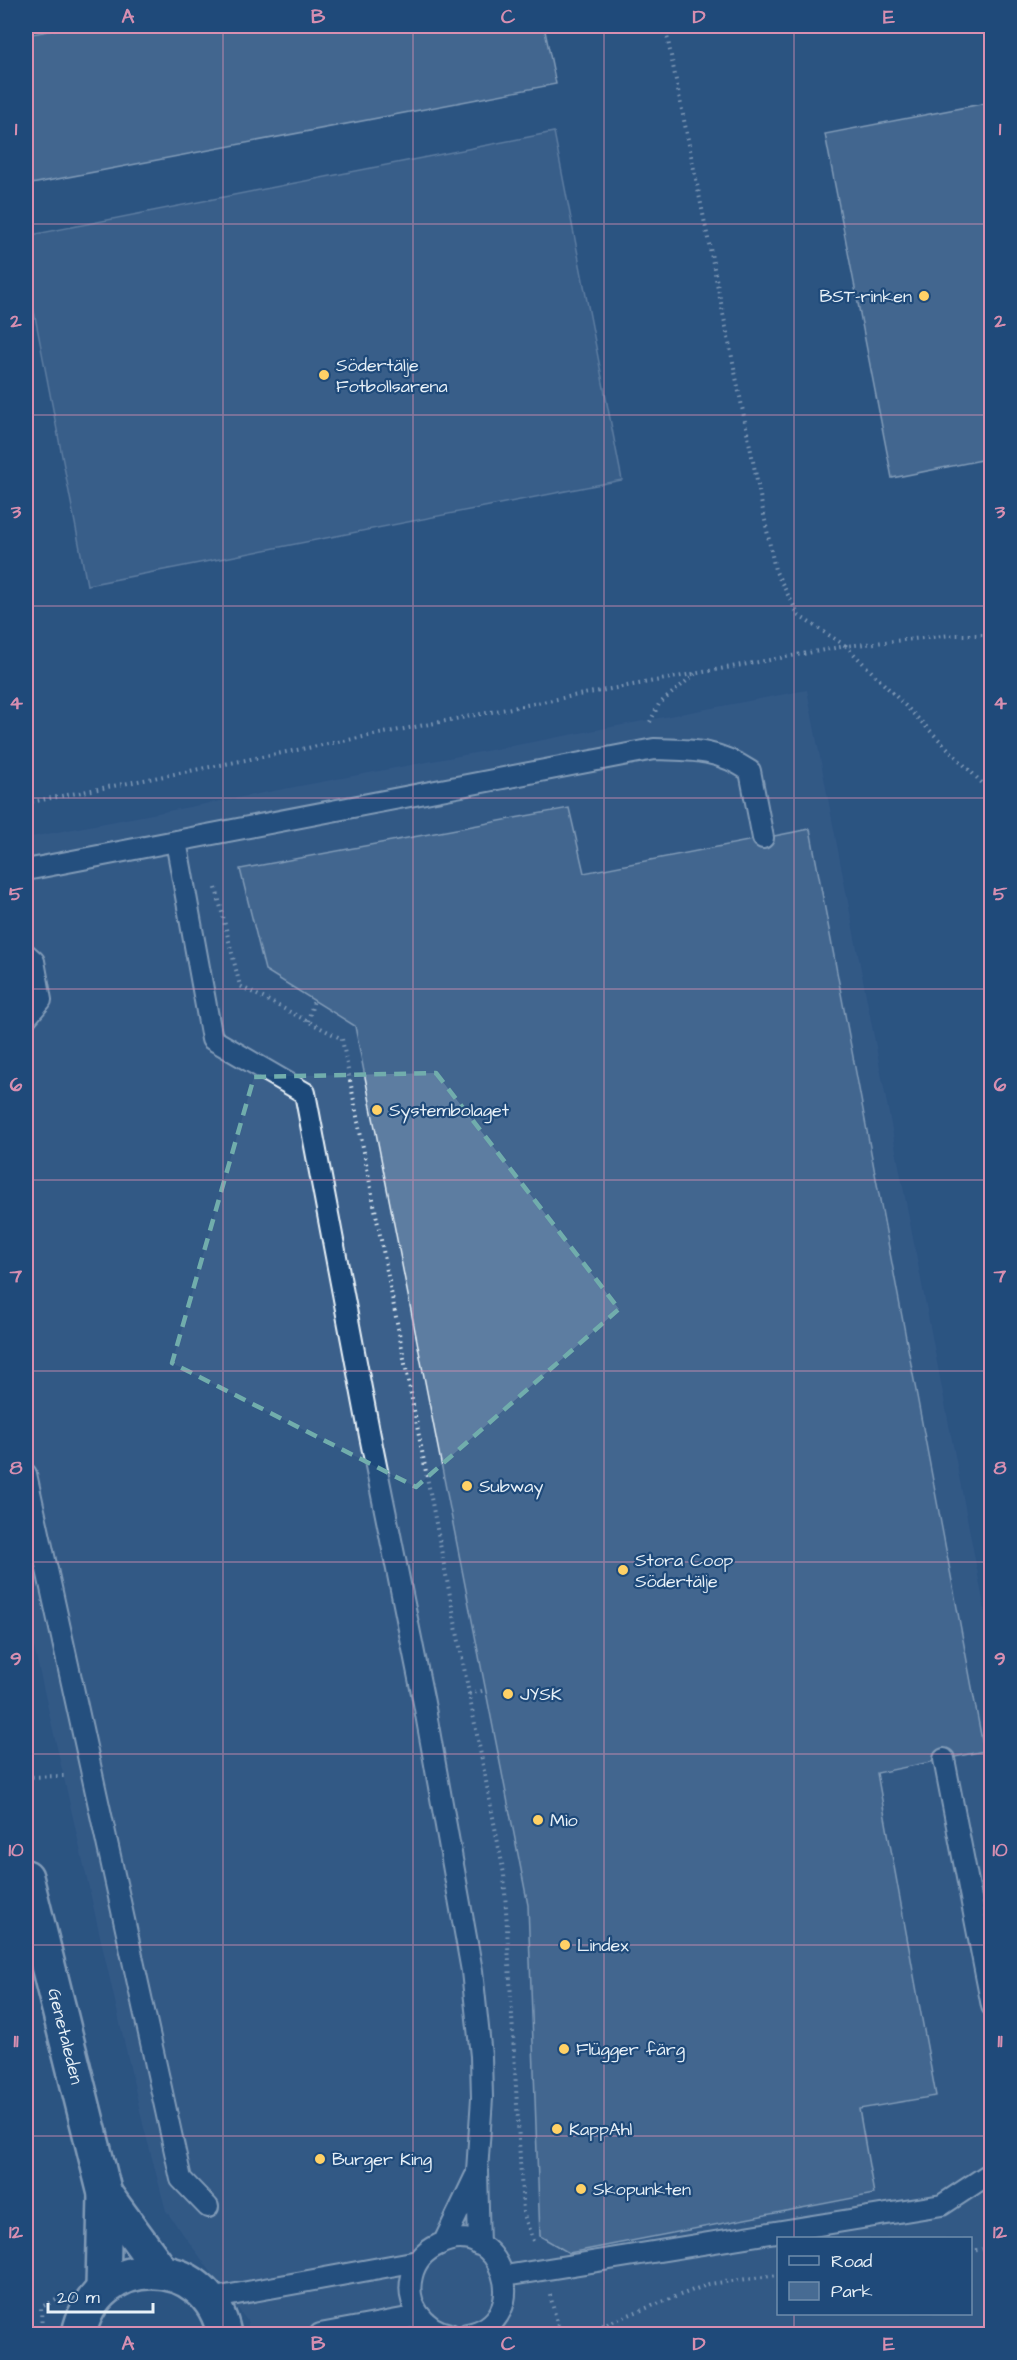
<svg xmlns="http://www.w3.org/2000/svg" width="1017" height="2360" font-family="'Architects Daughter',sans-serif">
	<rect width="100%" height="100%" fill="#2b5482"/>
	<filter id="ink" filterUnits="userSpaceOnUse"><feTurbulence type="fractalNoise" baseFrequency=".0167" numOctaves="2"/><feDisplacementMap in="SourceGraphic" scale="12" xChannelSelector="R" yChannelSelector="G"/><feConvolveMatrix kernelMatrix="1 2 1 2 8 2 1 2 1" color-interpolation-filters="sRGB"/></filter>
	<g filter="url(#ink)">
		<!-- built -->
		<path fill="#3a608b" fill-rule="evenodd" d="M 807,690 L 991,1642 L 991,2334 L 247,2334 L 248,2322 L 166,2211 L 143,2124 L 26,1612 L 26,838 ZM 778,2238 L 970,2238 L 970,2314 L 778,2314 Z"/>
		<!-- green -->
		<path fill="#476b93" stroke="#98aec6" stroke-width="1.5" d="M 554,132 L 622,480 L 87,585 L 26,270 L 26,236 Z"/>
		<!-- building -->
		<path fill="#5d7da1" stroke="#e8f1f8" stroke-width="1.5" d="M 75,26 L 544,26 L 556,84 L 26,185 L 26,35 Z
			M 992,102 L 992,458 L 892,478 L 825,134 Z
			M 569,808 L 584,873 L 810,829 L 984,1751 L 877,1773 L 936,2096 L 859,2109 L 874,2194 L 569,2253 L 540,2236 L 528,1905 L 355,1026 L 265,970 L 240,869 Z"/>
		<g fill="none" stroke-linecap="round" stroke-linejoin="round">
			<!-- lane casing -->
			<g stroke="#e8f1f8" stroke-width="24">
				<path id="lane" d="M 176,841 L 654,749 C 692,750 717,749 750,771 L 763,838
					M 26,870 L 176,841 L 212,1039 L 305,1093 L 370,1436 L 424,1703 L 472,1971 L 481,2056 L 482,2098 L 477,2171 L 479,2245
					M 26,954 L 34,961 L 41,1000 L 26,1018
					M 26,1474 L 181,2179 L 208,2207
					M 944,1759 L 992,2006
					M 444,2242 L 475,2177
					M 505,2276 L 942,2205 L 992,2172
					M 209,2299 L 418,2261
					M 320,2334 L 419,2316
					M 450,2334 C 423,2329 405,2303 412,2276 C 415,2262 425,2251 438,2245 C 500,2213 537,2322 467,2334"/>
			</g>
			<!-- secondary casing -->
			<g stroke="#e8f1f8" stroke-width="38">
				<g id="secondary">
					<path id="s1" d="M 26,1877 L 105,2194 L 103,2289"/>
					<path d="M 105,2194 L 162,2272"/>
					<path d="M 79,2334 C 96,2251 208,2251 224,2334"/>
				</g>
			</g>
			<!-- path -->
			<path stroke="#e8f1f8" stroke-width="4" stroke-dasharray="1.5 4.5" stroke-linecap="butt" d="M 665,26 L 775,570 L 799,616 L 846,646 L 952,635 L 992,635
				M 650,722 L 659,704 L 695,674
				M 26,803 L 578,695 L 846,646 L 992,793
				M 216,888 L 240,986 L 342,1039 L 504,1874 L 523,2212 L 534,2244
				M 308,1021 L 314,1000
				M 469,1694 L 486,1690
				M 26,1777 L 64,1776
				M 970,2251 L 992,2248
				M 550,2295 L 560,2334
				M 42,2334 L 41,2307 L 56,2300
				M 579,2334 L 709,2284 L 778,2275"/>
			<!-- lane -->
			<use href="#lane" stroke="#1f4a7a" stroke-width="20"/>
			<!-- secondary -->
			<use href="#secondary" stroke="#1f4a7a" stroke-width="33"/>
		</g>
	</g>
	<!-- marked area -->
	<path d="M0 0H1017V2360H0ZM 436,1073 L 619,1309 L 416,1487 L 172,1363 L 254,1077 Z" fill="#2b5482" fill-opacity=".55" fill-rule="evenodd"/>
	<path fill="none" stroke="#71adac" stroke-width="4.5" stroke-dasharray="12 8" stroke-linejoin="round" d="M 436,1073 L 619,1309 L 416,1487 L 172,1363 L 254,1077 Z"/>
	<!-- grid -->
	<path fill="none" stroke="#d78fb1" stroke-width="1.5" stroke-opacity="0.55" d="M 223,26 L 223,2334M 413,26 L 413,2334M 604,26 L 604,2334M 794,26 L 794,2238M 26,224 L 992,224M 26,415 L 992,415M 26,606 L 992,606M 26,798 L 992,798M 26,989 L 992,989M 26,1180 L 992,1180M 26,1371 L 992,1371M 26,1562 L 992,1562M 26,1754 L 992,1754M 26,1945 L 992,1945M 26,2136 L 992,2136M 794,2314 L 794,2334"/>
	<!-- markers -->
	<g fill="#ffd166" stroke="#1f4a7a" stroke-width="2">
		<circle cx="924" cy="296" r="6"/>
		<circle cx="324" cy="375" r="6"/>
		<circle cx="377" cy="1110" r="6"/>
		<circle cx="467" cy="1486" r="6"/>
		<circle cx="623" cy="1570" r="6"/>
		<circle cx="508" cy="1694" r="6"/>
		<circle cx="538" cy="1820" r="6"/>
		<circle cx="565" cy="1945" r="6"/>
		<circle cx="564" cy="2049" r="6"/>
		<circle cx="557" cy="2129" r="6"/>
		<circle cx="320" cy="2159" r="6"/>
		<circle cx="581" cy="2189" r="6"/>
	</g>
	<g text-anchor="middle" stroke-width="4.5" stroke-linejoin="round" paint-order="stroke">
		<!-- poi labels -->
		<g font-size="18" fill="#e8f1f8" stroke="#1f4a7a" text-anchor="start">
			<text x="912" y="302" text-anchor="end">BST-rinken</text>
			<text x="336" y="371">Södertälje<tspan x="336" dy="21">Fotbollsarena</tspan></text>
			<text x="389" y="1116">Systembolaget</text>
			<text x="479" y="1492">Subway</text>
			<text x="635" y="1566">Stora Coop<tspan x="635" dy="21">Södertälje</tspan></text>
			<text x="520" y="1700">JYSK</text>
			<text x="550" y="1826">Mio</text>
			<text x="577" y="1951">Lindex</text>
			<text x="576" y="2055">Flügger färg</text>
			<text x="569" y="2135">KappAhl</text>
			<text x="332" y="2165">Burger King</text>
			<text x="593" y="2195">Skopunkten</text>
		</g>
		<!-- street labels -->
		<g font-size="18" fill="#e8f1f8" stroke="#1f4a7a">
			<text dy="6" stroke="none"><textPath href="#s1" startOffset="164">Genetaleden</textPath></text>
		</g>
	</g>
	<!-- margin -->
	<rect width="1017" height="2360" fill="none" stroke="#1f4a7a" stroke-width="66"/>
	<!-- legend -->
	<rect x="777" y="2237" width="195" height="78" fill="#1f4a7a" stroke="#6f8dac" stroke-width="1.5"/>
	<rect x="789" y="2256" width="30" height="9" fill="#1f4a7a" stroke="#6f8dac" stroke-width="1.5"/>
	<text x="831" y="2267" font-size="18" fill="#e8f1f8">Road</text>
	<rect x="789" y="2282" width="30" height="18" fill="#476b93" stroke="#6f8dac" stroke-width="1.5"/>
	<text x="831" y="2297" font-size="18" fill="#e8f1f8">Park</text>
	<!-- scale -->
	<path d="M48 2303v9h105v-9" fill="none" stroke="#e8f1f8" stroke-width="3"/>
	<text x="57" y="2303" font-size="18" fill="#e8f1f8" stroke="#1f4a7a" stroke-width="4.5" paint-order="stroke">20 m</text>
	<rect x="33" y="33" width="951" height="2294" fill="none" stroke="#d78fb1" stroke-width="2"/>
	<g font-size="20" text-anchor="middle" font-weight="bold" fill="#d78fb1">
		<text x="128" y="23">A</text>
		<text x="318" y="23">B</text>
		<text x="508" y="23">C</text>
		<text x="699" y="23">D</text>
		<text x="889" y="23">E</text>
		<text x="16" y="135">1</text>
		<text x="1000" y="135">1</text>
		<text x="16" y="327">2</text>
		<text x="1000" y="327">2</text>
		<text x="16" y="518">3</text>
		<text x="1000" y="518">3</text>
		<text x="16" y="709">4</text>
		<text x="1000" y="709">4</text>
		<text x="16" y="900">5</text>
		<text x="1000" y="900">5</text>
		<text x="16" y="1091">6</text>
		<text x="1000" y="1091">6</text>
		<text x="16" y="1282">7</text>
		<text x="1000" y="1282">7</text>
		<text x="16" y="1474">8</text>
		<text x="1000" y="1474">8</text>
		<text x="16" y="1665">9</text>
		<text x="1000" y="1665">9</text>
		<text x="16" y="1856">10</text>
		<text x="1000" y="1856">10</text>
		<text x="16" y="2047">11</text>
		<text x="1000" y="2047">11</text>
		<text x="16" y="2238">12</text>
		<text x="1000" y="2238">12</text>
		<text x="128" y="2350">A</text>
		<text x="318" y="2350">B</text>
		<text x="508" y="2350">C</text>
		<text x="699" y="2350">D</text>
		<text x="889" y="2350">E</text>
	</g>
</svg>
